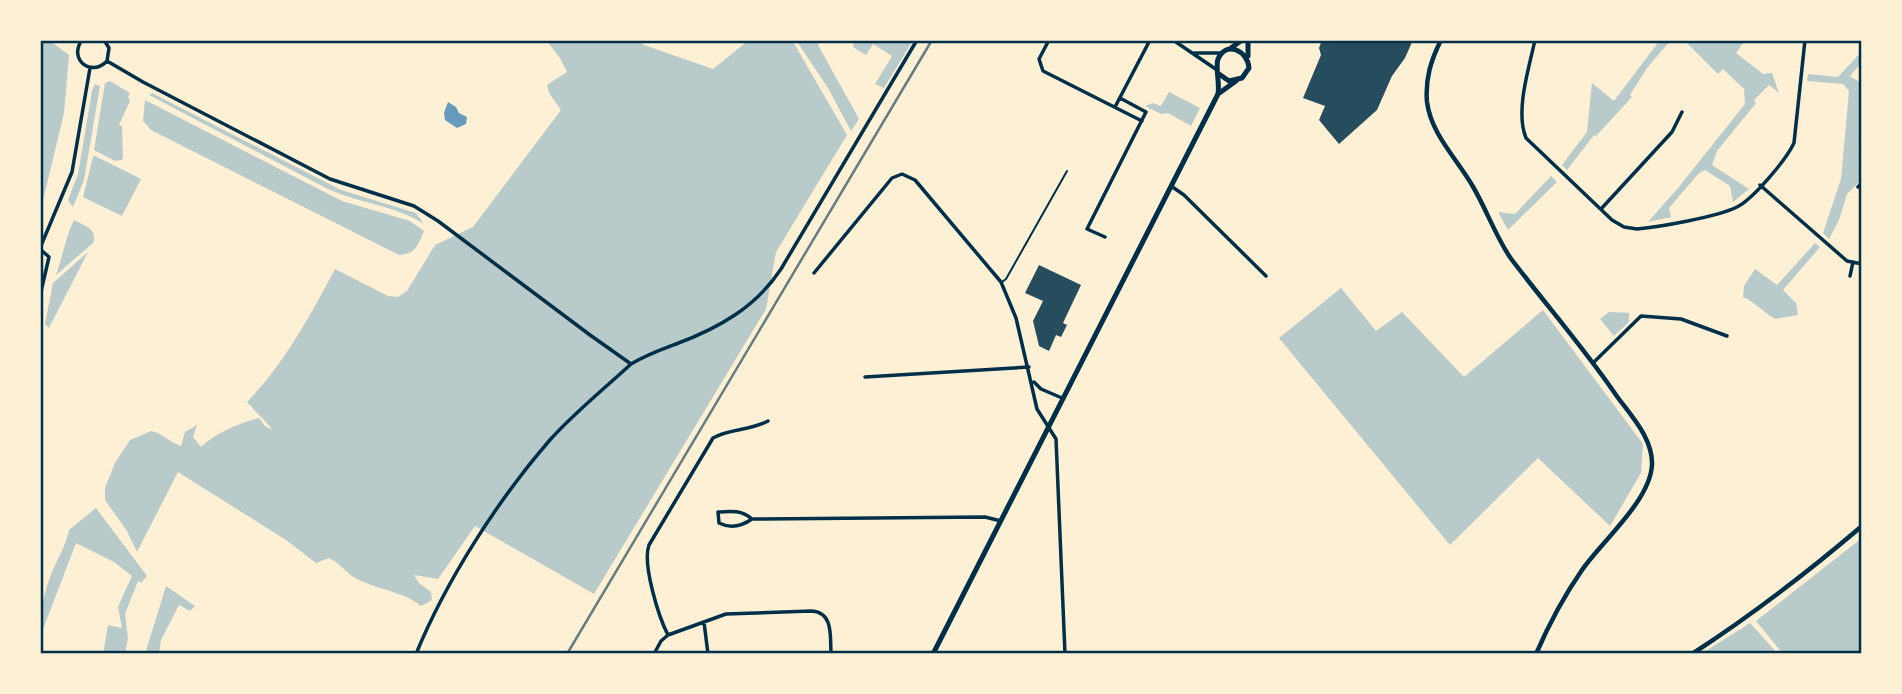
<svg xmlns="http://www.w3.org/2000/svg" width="1902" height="694" font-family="Spectral,serif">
	<rect width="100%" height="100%" fill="#fdf0d5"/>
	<!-- green -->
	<path fill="#b9caca" d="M 40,40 L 49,40 L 69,55 L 64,113 L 40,213 Z
		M 546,40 L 639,40 L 644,45 L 713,69 L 749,40 L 792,40 L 847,135 L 776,252 L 766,309 L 594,594 L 475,526 L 438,579 L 414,575 L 419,583 L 431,592 L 432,600 L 421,606 C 402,590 374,590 352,576 C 344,570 339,563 329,558 L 316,563 L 286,540 L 178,472 L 137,552 L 127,531 L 105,500 L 105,488 L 115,463 L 130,440 L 151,431 C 164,434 169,442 181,446 L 185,432 L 197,425 L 193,437 L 201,447 C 218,432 237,424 259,418 L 265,426 L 273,430 L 247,402 C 284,364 310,316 335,269 L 388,296 L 398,297 L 407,291 L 435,245 L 473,227 L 561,110 L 549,93 L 547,85 L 567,72 L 560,58 Z
		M 796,40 L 820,40 L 818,45 L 859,119 L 851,131 L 828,88 Z
		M 854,40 L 913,40 L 884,88 L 875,84 L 892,56 L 873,44 L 866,55 L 853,47 Z
		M 1660,40 L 1671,40 L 1647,68 L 1630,95 L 1632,97 L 1596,136 L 1594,135 L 1567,170 L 1562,165 L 1587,132 L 1592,83 L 1614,101 Z
		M 1684,40 L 1743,40 L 1744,42 L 1736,53 L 1763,74 L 1772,73 L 1779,93 L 1769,85 L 1754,100 L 1756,103 L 1717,151 L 1712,165 L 1749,189 L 1733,202 L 1730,186 L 1705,170 L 1699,173 L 1669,208 L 1671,217 L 1648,222 L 1678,188 L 1745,104 L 1744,89 L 1723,69 L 1718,74 Z
		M 1862,51 L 1862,62 L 1850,76 L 1862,84 L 1862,179 L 1847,194 L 1839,220 L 1829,239 L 1823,233 L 1841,179 L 1849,91 L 1843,84 L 1807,81 L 1808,74 L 1838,77 Z
		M 110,81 L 130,93 L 128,97 L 130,101 L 119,125 L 122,126 L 123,157 L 122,160 L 115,161 L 94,150 L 105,83 Z
		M 95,84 L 100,86 L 84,180 L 73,207 L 68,200 L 78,174 L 92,91 Z
		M 1169,92 L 1200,108 L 1191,126 L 1168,113 L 1161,114 L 1145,106 L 1153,103 L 1161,106 Z
		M 152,93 L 341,190 L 416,213 L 424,224 C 395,205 357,203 326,188 L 149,95 Z
		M 145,100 L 342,201 L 410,221 L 424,231 C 418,245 416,254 399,255 L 151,130 L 143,121 Z
		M 95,156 L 141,179 L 122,216 L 83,197 L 93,157 Z
		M 1551,176 L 1557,182 L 1508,230 L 1498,212 L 1515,214 Z
		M 74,220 C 85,226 98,229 93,243 L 56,275 C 63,256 65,238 74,220 Z
		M 1815,243 L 1820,247 L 1783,290 L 1796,303 L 1798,315 L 1775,319 C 1763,312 1755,302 1743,297 L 1744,286 L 1755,269 L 1777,285 Z
		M 88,252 L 49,328 L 45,324 L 53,283 Z
		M 1341,288 L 1376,331 L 1402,312 L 1464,377 L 1543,310 L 1643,444 L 1641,473 L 1610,526 L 1538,458 L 1450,545 L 1279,338 Z
		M 1609,312 L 1629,313 L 1629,322 L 1614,336 L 1600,319 Z
		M 96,508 L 147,576 L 141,583 L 138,581 L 125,614 L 128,638 L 125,654 L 103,654 L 108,625 L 122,628 L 118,607 L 132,576 L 114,562 L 76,543 L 40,637 C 40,612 43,595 52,572 C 58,558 66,545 69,530 Z
		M 1862,538 L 1862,654 L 1783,654 L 1756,621 Z
		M 166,586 L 195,606 L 190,611 L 179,605 L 161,640 L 159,654 L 145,654 Z
		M 1750,623 L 1778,654 L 1701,654 Z"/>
	<!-- water -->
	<path fill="#669bbc" d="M 448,102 L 456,107 L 459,113 L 467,117 L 466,124 L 457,128 L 445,120 L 444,113 Z"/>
	<!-- building -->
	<path fill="#264d5e" d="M 1322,40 L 1413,40 L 1405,58 L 1392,76 L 1377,110 L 1339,144 L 1319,120 L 1325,106 L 1303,98 L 1321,55 L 1319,48 Z
		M 1039,265 L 1081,285 L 1063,323 L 1067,325 L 1061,337 L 1056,335 L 1049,351 L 1039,346 L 1033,321 L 1043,301 L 1025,293 Z"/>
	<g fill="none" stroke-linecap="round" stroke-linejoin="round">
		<!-- service -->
		<path stroke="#003049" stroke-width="2" d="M 1002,282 L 1006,279 L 1067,171"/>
		<!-- minor -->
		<path stroke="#003049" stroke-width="3.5" d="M 82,40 C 68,59 91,78 107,61 L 109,48 L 104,40
			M 1049,40 L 1039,59 L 1043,71 L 1142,121
			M 1173,40 L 1217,70
			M 1535,40 C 1529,68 1515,111 1526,138 L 1612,220 L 1624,227 L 1637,229 C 1659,227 1717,217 1737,207 C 1753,199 1786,160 1794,143 L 1805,40
			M 1194,53 L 1221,53
			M 107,61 L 143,82 L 330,179 L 414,206 L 438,221 L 590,335 L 631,364 C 646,355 660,350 676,344 C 719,328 756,307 781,269 L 917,40
			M 1115,107 L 1150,40
			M 1760,185 L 1847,261 L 1862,264
			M 1171,186 L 1184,195 L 1266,276
			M 1858,187 L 1862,183
			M 1601,209 L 1672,132 L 1682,112
			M 1105,237 L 1087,229 L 1146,112 L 1120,98
			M 40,248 L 72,172 L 90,68
			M 40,249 L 49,257 L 40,296
			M 814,273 L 892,178 L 902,174 L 915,180 L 1001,282 L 1016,318 L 1037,409 L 1056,439 L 1065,654
			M 1850,276 L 1853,262
			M 1594,362 L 1641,316 L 1681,319 L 1727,336
			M 865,377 L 1029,367
			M 1034,382 L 1041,389 L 1062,398
			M 752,519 C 741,510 732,511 718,512 L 719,523 C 731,529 742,526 752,519 L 985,517 L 1001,521
			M 704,622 L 708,654
			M 668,635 C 659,618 642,564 649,545 L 713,438 C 731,428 750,431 768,421
			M 416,654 C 446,581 497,501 549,441 C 574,413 604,389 631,364
			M 654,654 L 661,641 L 668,635 L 726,614 L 811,611 C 834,612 830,637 831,654"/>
		<!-- tertiary -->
		<path stroke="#003049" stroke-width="4.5" d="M 1441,40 C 1431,60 1425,79 1427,102 C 1431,134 1457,159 1472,185 C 1486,208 1497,240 1512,260 C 1547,306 1584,348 1616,395 C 1631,416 1653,438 1652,465 C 1650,501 1602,541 1582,570 C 1564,596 1549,624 1536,654
			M 1692,654 C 1752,615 1808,572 1862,526"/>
		<!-- secondary -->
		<path stroke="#003049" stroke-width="5" d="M 1231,48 L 1242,40
			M 1248,56 L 1248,40
			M 1218,94 L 1236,81
			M 933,654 L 1218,94 C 1220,83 1215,66 1218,59 C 1226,40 1248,51 1249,68 L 1242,78 L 1229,81 L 1219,74"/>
		<!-- rail -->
		<path stroke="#657d81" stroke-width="2.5" d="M 567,654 L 932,40"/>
	</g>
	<!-- border -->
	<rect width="1902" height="694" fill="none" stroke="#fdf0d5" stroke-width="84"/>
	<rect x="42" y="42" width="1818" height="610" fill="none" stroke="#003049" stroke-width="2.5"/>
</svg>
